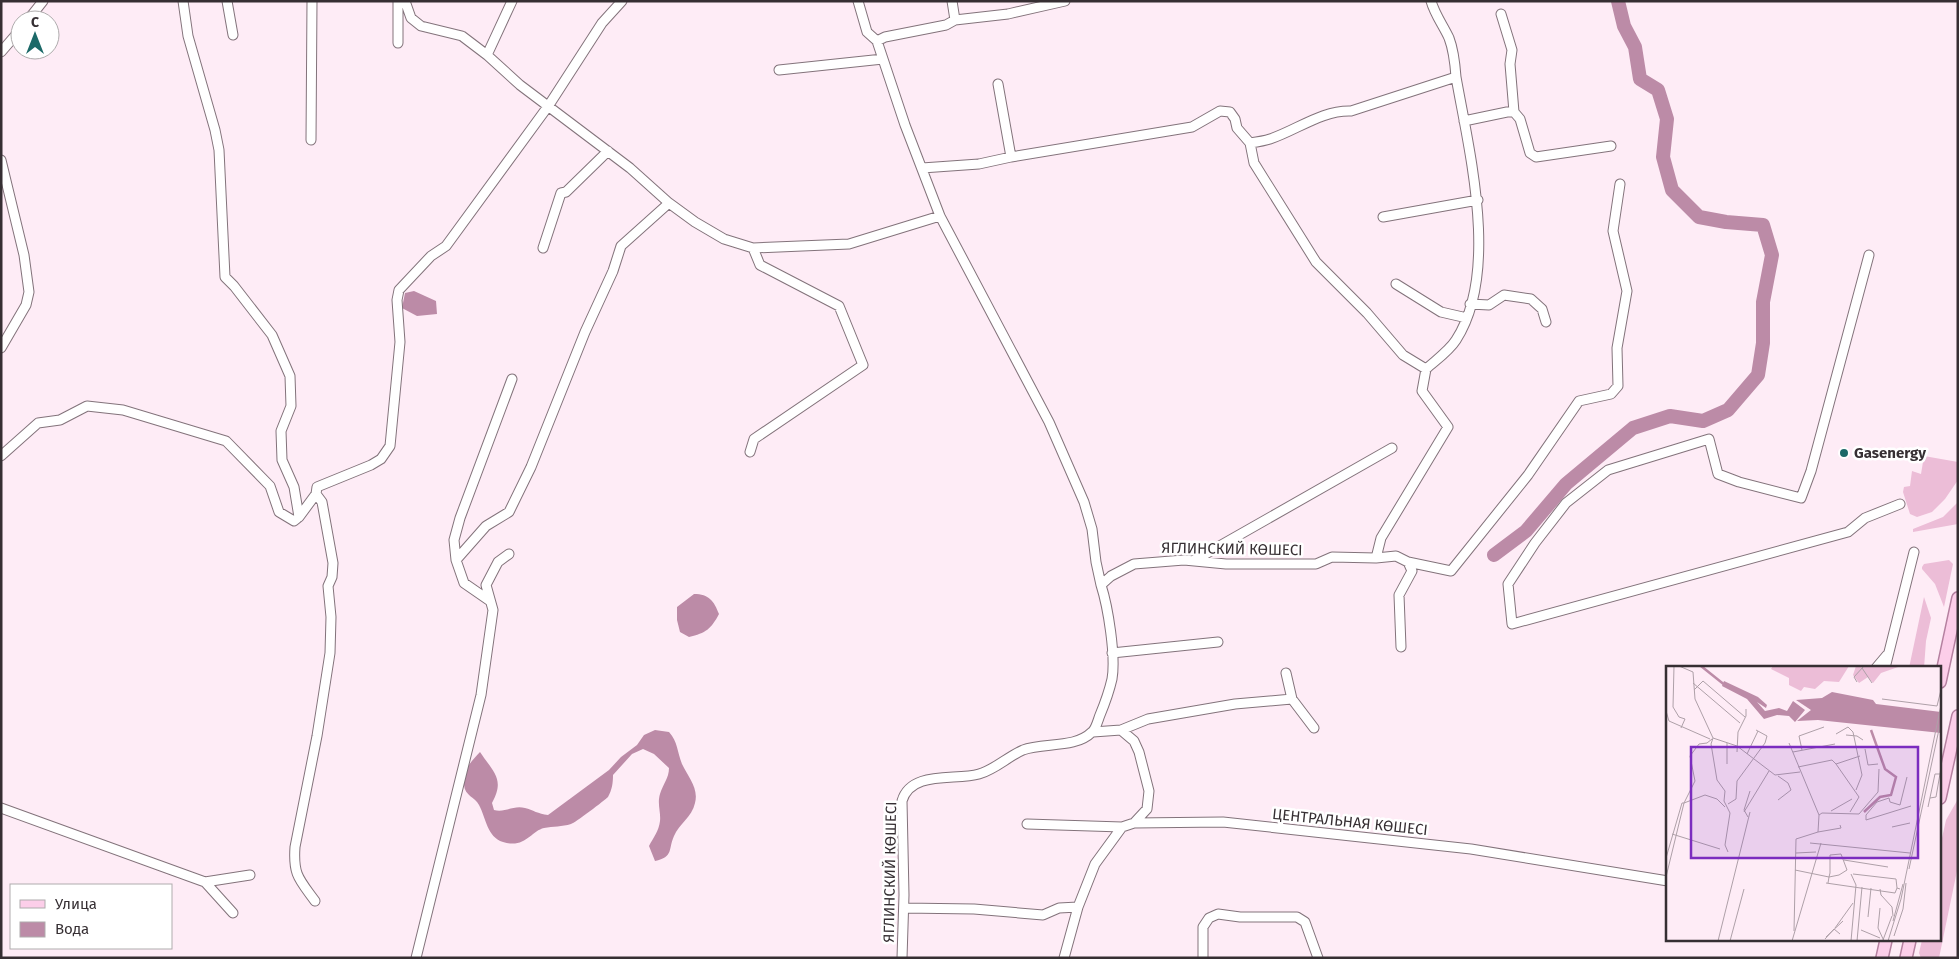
<svg xmlns="http://www.w3.org/2000/svg" width="1959" height="959" font-family="'Fira Sans',sans-serif">
	<rect width="100%" height="100%" fill="#feecf6"/>
	<!-- grass -->
	<path fill="#ecbdd7" d="M 1924,456 L 1958,462 L 1958,480 L 1945,499 L 1932,512 L 1917,517 L 1910,514 L 1903,492 L 1904,487 L 1910,486 L 1912,471 L 1921,474 Z
		M 1958,502 L 1958,524 L 1913,532 L 1913,529 L 1943,517 Z
		M 1949,560 L 1953,564 L 1944,607 L 1935,584 L 1922,569 L 1922,567 L 1924,564 Z
		M 1924,597 L 1931,618 L 1926,641 L 1924,668 L 1909,668 Z
		M 1958,799 L 1958,866 L 1939,958 L 1921,958 L 1919,953 L 1922,940 L 1940,940 L 1940,847 L 1946,820 Z"/>
	<!-- water -->
	<path fill="#bc8ba7" d="M 414,291 L 436,301 L 437,314 L 417,316 L 402,308 L 405,293 Z
		M 694,594 C 709,594 714,601 719,614 C 711,629 706,633 689,637 L 680,632 L 677,620 L 677,607 Z
		M 655,730 L 669,732 C 678,742 677,752 682,764 C 688,777 699,788 695,803 C 692,817 679,824 674,836 C 668,849 674,857 655,861 L 649,846 C 653,838 659,831 660,821 C 661,812 657,804 660,794 C 663,784 669,778 669,768 L 654,754 L 643,749 L 632,754 L 613,775 C 613,783 612,790 608,797 C 605,800 575,823 571,824 C 562,827 553,826 544,828 C 531,831 525,849 503,842 C 487,837 486,818 479,805 C 475,797 465,796 464,785 C 461,771 472,761 480,752 C 494,773 505,779 492,803 L 494,810 C 505,813 513,805 525,808 C 533,810 538,814 548,815 L 609,770 L 621,757 L 637,745 L 644,735 Z"/>
	<g fill="none" stroke-linecap="round" stroke-linejoin="round">
		<!-- river -->
		<path stroke="#bc8ba7" stroke-width="14" d="M 1494,555 L 1526,531 L 1566,484 L 1633,428 L 1670,416 L 1703,421 L 1728,410 L 1758,375 L 1763,343 L 1763,302 L 1772,255 L 1763,225 L 1726,222 L 1699,217 L 1672,190 L 1663,157 L 1667,119 L 1658,90 L 1640,79 L 1635,47 L 1624,26 L 1618,1"/>
		<!-- minor casing -->
		<g stroke="#83737b" stroke-width="11">
			<path id="minor" d="M 183,1 L 188,36 L 215,130 L 219,150 L 225,277 L 234,286 L 272,335 L 290,376 L 291,406 L 281,431 L 282,460 L 294,487 L 299,517 L 316,494 L 322,502 L 333,563 L 332,577 L 328,586 L 331,617 L 330,653 L 317,736 L 295,847 C 293,875 299,879 315,901
				M 227,1 L 233,35
				M 405,1 L 411,18 L 421,26 L 462,36 L 487,55 L 520,85 L 630,168 L 669,203 L 695,222 L 724,239 L 753,248 L 849,244 L 940,216
				M 858,1 L 867,32 L 877,41 L 905,125 L 940,216 L 1049,422 L 1084,502 L 1092,529 L 1096,562 L 1101,585
				M 952,1 L 955,20
				M 1501,14 L 1512,50 L 1510,64 L 1514,112 L 1520,119 L 1530,153 L 1536,157 L 1611,146
				M 28,20 L 43,1
				M 877,41 L 885,37 L 946,25 L 955,20 L 1008,14 L 1065,1
				M 398,43 L 398,1
				M 1,52 L 20,30
				M 487,55 L 512,1
				M 779,70 L 883,59
				M 998,84 L 1011,157
				M 1464,121 L 1507,112 L 1514,112
				M 311,140 L 312,1
				M 1250,143 L 1254,163 L 1316,262 L 1367,313 L 1403,355 L 1426,369 L 1422,391 L 1448,427 L 1381,538 L 1376,558
				M 1,160 L 24,255 L 29,292 L 26,305 L 1,348
				M 922,168 L 979,164 L 1011,157 L 1192,127 L 1220,111 L 1230,112 L 1235,119 L 1237,128 L 1250,143 C 1257,142 1264,141 1270,139 C 1297,130 1322,110 1351,111 L 1456,77
				M 1383,217 L 1478,200
				M 543,248 L 561,193 L 566,192 L 608,151
				M 1869,255 L 1811,471 L 1801,498 L 1739,482 L 1718,474 L 1709,439 L 1608,470 L 1566,503 L 1535,543 L 1508,584 L 1512,624 L 1848,532 L 1865,518 L 1900,504
				M 1396,284 L 1441,312 L 1467,318
				M 1470,304 L 1489,305 L 1504,295 L 1531,299 L 1542,309 L 1546,322
				M 1426,369 C 1436,360 1449,351 1456,340 C 1500,272 1469,151 1456,77 C 1455,63 1454,51 1449,38 C 1443,25 1435,15 1431,1
				M 750,452 L 754,439 L 863,365 L 839,306 L 760,265 L 753,248
				M 1,456 L 38,423 L 60,420 L 87,406 L 123,410 L 226,441 L 270,486 L 279,512 L 294,521 L 299,517
				M 316,494 L 317,487 L 371,465 L 381,459 L 390,446 L 400,342 L 397,300 L 399,290 L 431,256 L 446,246 L 549,105 L 602,23 L 622,1
				M 456,560 L 486,526 L 509,512 L 531,467 L 585,332 L 613,271 L 621,246 L 669,203
				M 1195,560 L 1392,448
				M 490,601 L 464,583 L 456,560 L 454,540 L 460,518 L 512,379
				M 1401,647 L 1399,595 L 1412,571 L 1408,562
				M 1112,653 L 1218,642
				M 1876,668 L 1887,655
				M 1885,668 L 1914,552
				M 1292,699 L 1314,728
				M 1121,730 L 1134,741 L 1139,752 L 1149,791 L 1147,809 L 1134,823
				M 1093,732 L 1121,730 L 1148,719 L 1235,704 L 1292,699 L 1286,673
				M 1,808 L 205,882 L 250,875
				M 1027,824 L 1122,827 L 1134,823 L 1223,822 L 1471,849 L 1668,881
				M 205,882 L 233,913
				M 904,908 L 974,909 L 1043,915 L 1059,908 L 1078,907
				M 416,958 L 481,695 L 493,610 L 486,585 L 498,562 L 509,554
				M 902,958 L 904,895 L 902,801 C 911,770 955,781 979,774 C 996,769 1007,757 1023,750 C 1043,742 1075,749 1092,732 C 1096,729 1098,720 1100,715 C 1105,703 1109,692 1112,679 C 1116,656 1108,607 1101,585 L 1111,576 L 1134,564 L 1184,560 L 1226,564 L 1316,564 L 1332,557 L 1376,558 L 1396,556 L 1408,562 L 1451,571 L 1528,475 L 1579,401 L 1611,394 L 1618,386 L 1617,348 L 1627,291 L 1613,231 L 1620,184
				M 1064,958 L 1078,907 L 1095,864 L 1122,827
				M 1203,958 L 1203,927 L 1209,918 L 1218,914 L 1240,917 L 1297,917 L 1305,922 L 1318,958"/>
		</g>
		<!-- major casing -->
		<g stroke="#b581a0" stroke-width="14">
			<path id="major" d="M 1940,682 L 1958,598
				M 1940,798 L 1958,716
				M 1882,958 L 1886,940
				M 1906,958 L 1910,940"/>
		</g>
		<!-- minor -->
		<use href="#minor" stroke="#fff" stroke-width="9"/>
		<!-- major -->
		<use href="#major" stroke="#fccee9" stroke-width="11"/>
	</g>
	<!-- markers -->
	<circle fill="#1c6968" stroke="#fff" stroke-width="2" cx="1844" cy="453" r="5"/>
	<g text-anchor="middle" stroke-width="5" stroke-linejoin="round" paint-order="stroke">
		<!-- poi labels -->
		<g font-size="15" font-weight="bold" fill="#362f33" stroke="#fff" text-anchor="start">
			<text x="1854" y="458">Gasenergy</text>
		</g>
		<!-- street labels -->
		<g font-size="15" fill="#362f33" stroke="#fff">
			<text transform="translate(1232 549) rotate(1)" y="5">ЯГЛИНСКИЙ КӨШЕСІ</text>
			<text transform="translate(1350 822) rotate(6)" y="5">ЦЕНТРАЛЬНАЯ КӨШЕСІ</text>
			<text transform="translate(890 872) rotate(-89)" y="5">ЯГЛИНСКИЙ КӨШЕСІ</text>
		</g>
	</g>
	<!-- overview -->
	<g transform="translate(1666 666)">
		<rect width="275" height="275" fill="#feecf6"/>
		<path d="M 107,0 L 183,0 L 173,16 L 158,15 L 149,23 L 138,21 L 135,25 L 123,19 L 123,12 L 105,3 ZM 190,0 L 235,0 L 215,7 L 207,17 L 202,11 L 193,17 L 187,9 Z" fill="#ecbdd7"/>
		<path d="M 58,15 L 92,31 L 101,39 L 100,42 L 91,36 L 99,45 L 113,42 L 121,45 L 127,35 L 139,44 L 129,56 L 123,50 L 111,49 L 98,53 L 81,33 L 56,20 ZM 166,26 L 207,34 L 210,38 L 275,46 L 275,67 L 152,54 L 131,55 L 145,44 L 130,34 L 156,32 Z" fill="#bc8ba7"/>
		<path fill="none" stroke="#bc8ba7" stroke-width="2.5" d="M 35,0 L 60,20M 198,146 L 214,131 L 225,129 L 230,111 L 219,103 L 205,64"/>
		<path fill="none" stroke="#aea0a8" stroke-width="1" d="M 8,0 L 7,41 L 13,51 L 19,53 L 15,62M 13,0 L 27,6 L 29,33 L 47,72 L 45,78 L 51,114 L 59,125 L 58,135 L 64,147 L 59,179 L 62,186M 196,2 L 206,17M 191,16 L 188,11 L 198,0M 27,17 L 74,57M 28,24 L 37,15 L 79,51M 216,33 L 271,40M 271,40 L 275,24M 0,45 L 3,55 L 44,73M 170,68 L 182,61 L 187,66 L 196,109 L 190,124M 180,69 L 191,70 L 197,74M 47,72 L 71,80 L 109,109 L 134,106M 123,77 L 153,149M 199,83 L 202,99 L 212,98M 136,84 L 133,70 L 158,61M 71,86 L 72,66 L 80,50 L 80,43M 127,86 L 169,78M 81,88 L 92,65M 61,98 L 61,77M 170,98 L 193,131 L 184,146M 132,101 L 166,94 L 170,98 L 194,90M 241,111 L 234,139 L 224,136 L 223,132 L 211,136 L 200,149 L 200,154 L 245,140M 264,132 L 270,131 L 275,102M 112,134 L 125,124 L 122,117 L 112,110M 18,137 L 29,115 L 24,90 L 33,78 L 41,77 L 46,73M 18,137 L 39,129 L 51,133 L 59,141M 62,138 L 70,133 L 71,115 L 99,77 L 101,70 L 90,64M 262,141 L 269,108 L 275,108M 165,145 L 186,133M 78,146 L 103,105M 82,151 L 78,144 L 84,125M 226,161 L 244,157M 152,166 L 175,162 L 174,159M 6,168 L 54,183M 144,177 L 244,187M 130,187 L 150,186M 0,192 L 16,137 L 18,137 L 0,211M 178,194 L 222,201M 243,203 L 275,54M 129,204 L 163,211 L 173,209 L 181,204 L 175,188 L 164,189 L 164,207 L 163,211 L 162,217M 185,208 L 190,219 L 185,275M 187,208 L 230,213 L 231,222M 160,217 L 229,227 L 231,222 L 234,223M 214,223 L 215,229 L 226,241 L 227,250M 214,242 L 212,262 L 218,275M 202,251 L 205,222M 227,255 L 237,218M 169,262 L 187,237M 195,264 L 214,272M 128,265 L 130,173 L 152,166 L 153,149 L 156,147 L 193,148 L 212,126 L 213,103M 228,270 L 237,243 L 240,217M 160,271 L 177,255M 159,273 L 168,263 L 174,268M 217,274 L 226,250M 52,275 L 84,146M 64,275 L 78,223M 126,275 L 155,177M 128,275 L 147,275M 191,275 L 196,221M 222,275 L 235,233 L 275,39"/>
		<path fill="#7b2cbf" fill-opacity="0.15" stroke="#7b2cbf" stroke-width="2.5" d="M 25,81 L 252,81 L 252,192 L 25,192 Z"/>
		<rect width="275" height="275" fill="none" stroke="#362f33" stroke-width="2.5"/>
	</g>
	<!-- border -->
	<rect width="1959" height="959" fill="none" stroke="#362f33" stroke-width="5"/>
	<!-- legend -->
	<rect x="10" y="884" width="162" height="65" fill="#ffffff" stroke="#afacad"/>
	<rect x="20" y="900" width="25" height="8" fill="#fccee9" stroke="#afacad"/>
	<text x="55" y="909" font-size="15" fill="#362f33">Улица</text>
	<rect x="20" y="922" width="25" height="15" fill="#bc8ba7" stroke="#afacad"/>
	<text x="55" y="934" font-size="15" fill="#362f33">Вода</text>
	<!-- north arrow -->
	<g transform="translate(35 35)"><circle r="24" fill="#ffffff" stroke="#afacad"/>
	<path d="M0-4L9 19L0 12L-9 19Z" fill="#1c6968"/>
	<text y="-8" font-size="14" font-weight="bold" text-anchor="middle" fill="#362f33">С</text>
	</g>
</svg>
